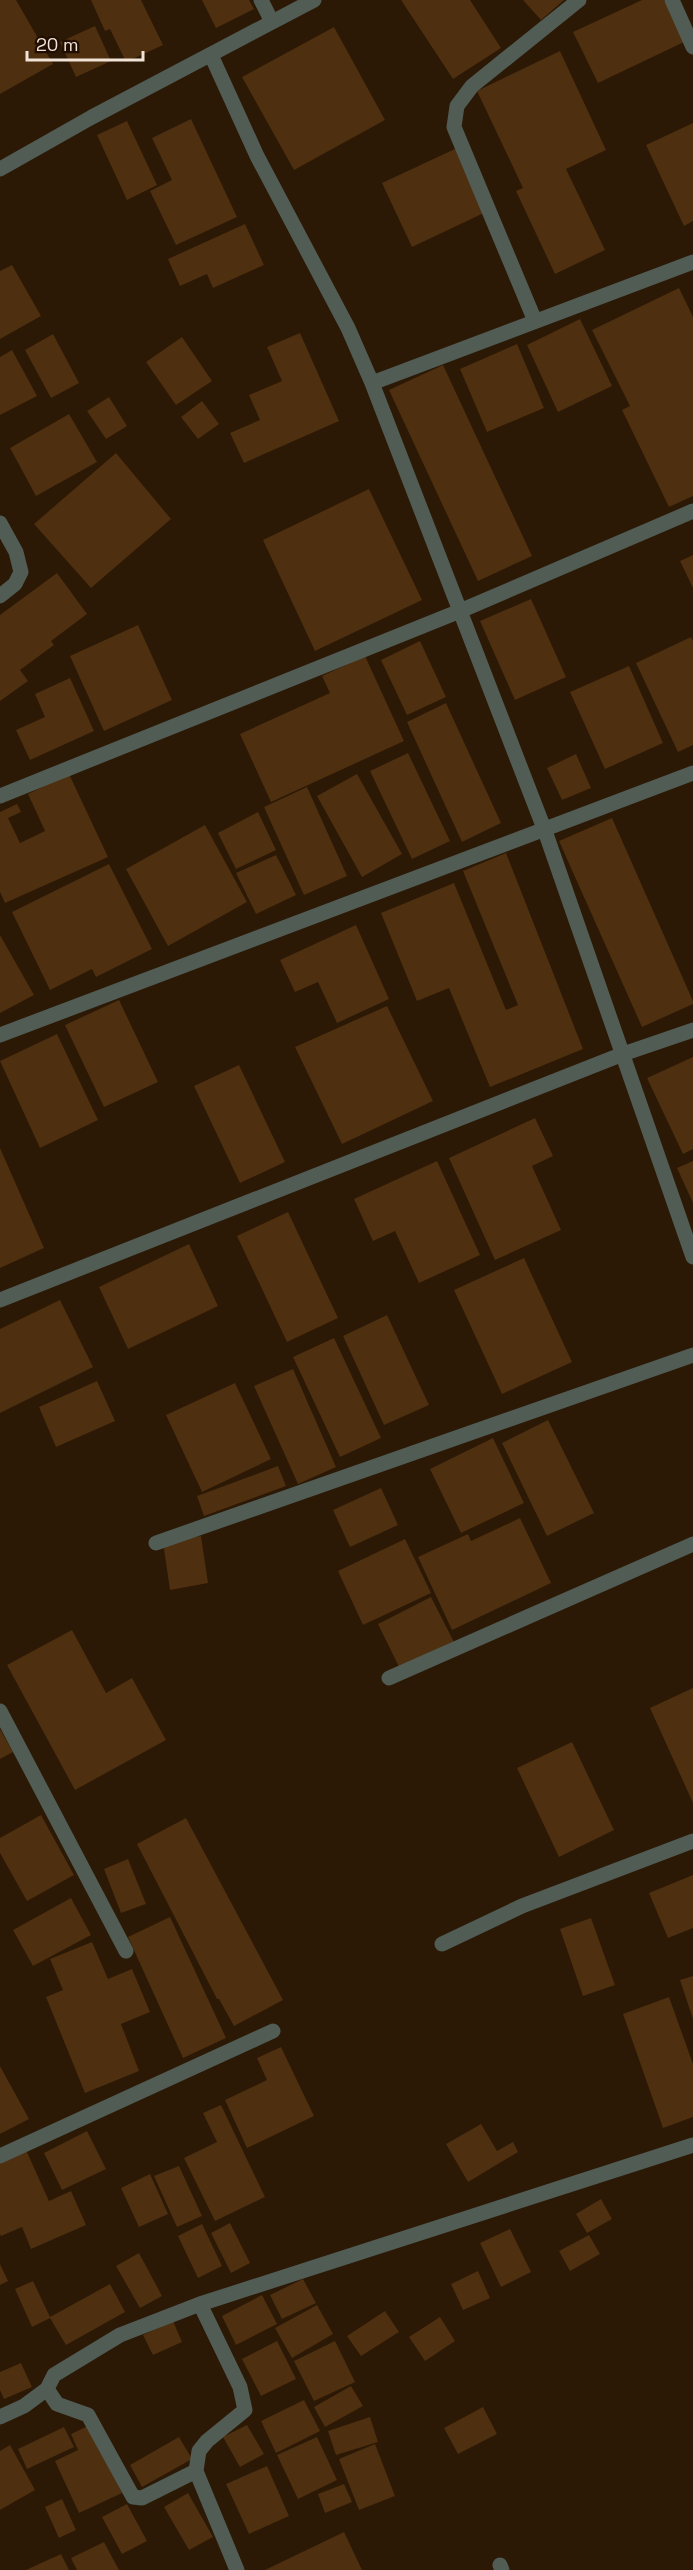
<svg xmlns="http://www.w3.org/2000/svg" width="693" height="2570" font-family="'Space Grotesk',sans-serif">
	<rect width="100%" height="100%" fill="#2b1805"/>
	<!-- building -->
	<path fill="#4e2f0f" d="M 0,0 L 16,0 L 53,64 L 0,94 Z
		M 91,0 L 141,0 L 163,45 L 126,62 L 110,29 L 105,31 Z
		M 202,0 L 249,0 L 254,9 L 216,28 Z
		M 401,0 L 470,0 L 501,48 L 453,79 Z
		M 523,0 L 564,0 L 541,20 Z
		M 642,0 L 664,0 L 684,42 L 598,83 L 573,32 Z
		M 95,26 L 111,61 L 76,77 L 60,42 Z
		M 334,27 L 385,120 L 294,170 L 242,77 Z
		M 560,51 L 606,150 L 566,169 L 605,250 L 555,274 L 516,191 L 523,188 L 477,91 Z
		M 191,119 L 237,217 L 176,245 L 150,191 L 172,180 L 152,138 Z
		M 127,121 L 157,185 L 127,200 L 97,135 Z
		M 693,123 L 693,221 L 684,226 L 646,145 Z
		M 457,148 L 486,212 L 412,247 L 382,183 Z
		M 245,224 L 264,265 L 213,288 L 207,274 L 180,286 L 168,259 Z
		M 12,265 L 41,316 L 0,339 L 0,271 Z
		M 679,288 L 693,317 L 693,496 L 669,507 L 622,410 L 630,406 L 592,330 Z
		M 580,319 L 612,386 L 558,412 L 527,345 Z
		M 300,333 L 339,421 L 244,463 L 230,433 L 260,420 L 249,395 L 282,381 L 267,347 Z
		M 53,334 L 79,383 L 51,398 L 25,350 Z
		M 182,337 L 212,381 L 176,405 L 146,362 Z
		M 517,344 L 544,408 L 487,432 L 460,369 Z
		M 12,350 L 37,396 L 0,415 L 0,357 Z
		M 443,365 L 532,556 L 478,581 L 389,390 Z
		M 109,397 L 127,426 L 106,439 L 87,411 Z
		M 202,401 L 219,424 L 198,439 L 181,417 Z
		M 69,414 L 97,462 L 36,496 L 10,448 Z
		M 116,453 L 171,519 L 91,588 L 34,524 Z
		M 369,489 L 422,600 L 315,651 L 263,540 Z
		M 693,555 L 693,588 L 680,561 Z
		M 57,573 L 87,614 L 51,641 L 54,645 L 20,670 L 28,681 L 0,701 L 0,615 Z
		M 531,599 L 566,677 L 515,700 L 480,621 Z
		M 138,625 L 172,700 L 104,731 L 70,656 Z
		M 691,637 L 693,641 L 693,745 L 678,752 L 636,663 Z
		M 420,641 L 446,697 L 407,715 L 381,660 Z
		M 365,656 L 404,741 L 271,802 L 240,734 L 330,693 L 322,676 Z
		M 629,666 L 663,743 L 605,769 L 570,692 Z
		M 70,678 L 94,731 L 30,760 L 16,730 L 45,717 L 35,694 Z
		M 446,703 L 501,823 L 462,842 L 407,722 Z
		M 408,753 L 450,841 L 412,859 L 370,771 Z
		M 576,754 L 591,788 L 562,800 L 547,768 Z
		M 69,774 L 108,857 L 5,903 L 0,892 L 0,812 L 17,804 L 21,812 L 8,818 L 20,843 L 45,831 L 28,794 Z
		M 357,774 L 402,854 L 362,877 L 317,796 Z
		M 307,787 L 347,876 L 304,895 L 264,807 Z
		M 258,812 L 276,850 L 236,869 L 218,833 Z
		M 612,818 L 693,1001 L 693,1004 L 642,1027 L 559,841 Z
		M 205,825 L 247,902 L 168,946 L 126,869 Z
		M 506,853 L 583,1049 L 490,1087 L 449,988 L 417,1001 L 381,913 L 454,883 L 506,1010 L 518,1005 L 463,871 Z
		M 276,855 L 296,895 L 256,914 L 236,873 Z
		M 109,864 L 152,949 L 96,977 L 92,969 L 50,990 L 12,912 Z
		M 356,925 L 389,999 L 337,1023 L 318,982 L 295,992 L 280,960 Z
		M 0,935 L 34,995 L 0,1013 Z
		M 119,1000 L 158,1082 L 104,1107 L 65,1025 Z
		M 387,1006 L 433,1101 L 342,1144 L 295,1047 Z
		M 57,1034 L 98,1120 L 40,1148 L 0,1061 Z
		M 693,1057 L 693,1149 L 683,1154 L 647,1078 Z
		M 239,1065 L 285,1162 L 240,1183 L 194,1086 Z
		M 535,1118 L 553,1156 L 532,1166 L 561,1230 L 495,1260 L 449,1158 Z
		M 0,1148 L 44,1248 L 0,1268 Z
		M 437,1161 L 480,1255 L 419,1283 L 395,1231 L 373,1241 L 354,1199 Z
		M 693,1161 L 693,1203 L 677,1168 Z
		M 288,1212 L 338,1318 L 287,1342 L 237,1236 Z
		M 189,1244 L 218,1306 L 128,1349 L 99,1287 Z
		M 524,1258 L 572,1362 L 502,1394 L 454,1290 Z
		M 60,1300 L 93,1367 L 0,1413 L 0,1329 Z
		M 387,1315 L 429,1405 L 384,1425 L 343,1336 Z
		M 334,1338 L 381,1438 L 340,1457 L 293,1357 Z
		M 293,1369 L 336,1467 L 298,1484 L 254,1386 Z
		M 97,1381 L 115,1421 L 56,1447 L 39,1407 Z
		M 235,1383 L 271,1459 L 202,1492 L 166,1415 Z
		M 548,1420 L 594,1513 L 547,1536 L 502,1443 Z
		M 493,1438 L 524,1503 L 461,1533 L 430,1469 Z
		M 278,1466 L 286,1486 L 204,1516 L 197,1496 Z
		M 381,1488 L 398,1525 L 350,1547 L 333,1510 Z
		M 520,1518 L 551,1583 L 452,1630 L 418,1557 L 468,1534 L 471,1541 Z
		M 201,1536 L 208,1583 L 170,1590 L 163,1542 Z
		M 405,1539 L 431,1593 L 363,1625 L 338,1571 Z
		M 431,1597 L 455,1644 L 401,1671 L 378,1624 Z
		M 72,1630 L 106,1693 L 132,1678 L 166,1740 L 75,1790 L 7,1665 Z
		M 693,1688 L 693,1803 L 650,1708 Z
		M 0,1729 L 13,1752 L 0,1759 Z
		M 572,1742 L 614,1830 L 559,1857 L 517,1768 Z
		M 41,1815 L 74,1875 L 27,1901 L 0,1853 L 0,1838 Z
		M 186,1818 L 283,2000 L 234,2026 L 219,1999 L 217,1999 L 137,1844 Z
		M 128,1859 L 146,1904 L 121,1913 L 104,1869 Z
		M 693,1875 L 693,1928 L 668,1938 L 649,1893 Z
		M 71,1898 L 91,1935 L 33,1966 L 13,1930 Z
		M 170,1917 L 226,2038 L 183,2058 L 128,1937 Z
		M 591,1918 L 615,1985 L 583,1996 L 560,1929 Z
		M 92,1942 L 108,1979 L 132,1969 L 150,2012 L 121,2024 L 139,2071 L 85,2093 L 46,1997 L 63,1990 L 50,1959 Z
		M 693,1976 L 693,2019 L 680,1980 Z
		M 669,1997 L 693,2064 L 693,2117 L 663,2128 L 623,2014 Z
		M 281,2047 L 314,2116 L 247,2148 L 225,2100 L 267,2080 L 257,2058 Z
		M 0,2066 L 29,2119 L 0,2134 Z
		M 221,2105 L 265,2197 L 215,2221 L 184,2158 L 217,2142 L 203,2113 Z
		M 481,2124 L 497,2151 L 513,2142 L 518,2152 L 468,2182 L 446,2144 Z
		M 87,2131 L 106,2169 L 62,2190 L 44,2153 Z
		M 26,2150 L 49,2201 L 71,2191 L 86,2225 L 31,2249 L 22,2227 L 1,2236 L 0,2234 L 0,2162 Z
		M 179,2166 L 202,2216 L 177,2227 L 154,2176 Z
		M 150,2174 L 168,2214 L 139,2227 L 121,2188 Z
		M 601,2199 L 612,2219 L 587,2233 L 576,2214 Z
		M 230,2223 L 250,2263 L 231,2273 L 211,2233 Z
		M 202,2224 L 222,2266 L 198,2278 L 178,2236 Z
		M 510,2229 L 531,2272 L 501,2287 L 480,2243 Z
		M 589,2235 L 600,2254 L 570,2271 L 559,2251 Z
		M 139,2253 L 162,2296 L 140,2308 L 116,2266 Z
		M 0,2264 L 8,2281 L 0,2285 Z
		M 478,2271 L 490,2298 L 463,2310 L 451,2284 Z
		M 303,2279 L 316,2303 L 282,2319 L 270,2295 Z
		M 33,2281 L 50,2317 L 110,2284 L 125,2312 L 66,2345 L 50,2318 L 32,2327 L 15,2289 Z
		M 262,2295 L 277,2324 L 236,2345 L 222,2316 Z
		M 317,2305 L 333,2334 L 292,2358 L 275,2328 Z
		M 385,2311 L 399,2332 L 361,2356 L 347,2336 Z
		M 440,2317 L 455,2341 L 425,2361 L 409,2337 Z
		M 173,2321 L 182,2342 L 153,2355 L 143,2335 Z
		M 277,2341 L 296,2379 L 261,2396 L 242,2359 Z
		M 335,2341 L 355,2382 L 314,2401 L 294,2361 Z
		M 21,2363 L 32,2387 L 4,2399 L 0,2390 L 0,2372 Z
		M 351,2386 L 363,2406 L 325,2427 L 314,2407 Z
		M 304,2400 L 320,2431 L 276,2453 L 261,2421 Z
		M 483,2407 L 497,2434 L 458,2454 L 444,2428 Z
		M 370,2417 L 378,2442 L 336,2455 L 328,2431 Z
		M 90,2425 L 122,2493 L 79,2513 L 55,2461 L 78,2450 L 71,2434 Z
		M 247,2425 L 264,2454 L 240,2467 L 223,2437 Z
		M 64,2427 L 74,2447 L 27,2469 L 18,2449 Z
		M 179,2437 L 192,2459 L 142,2487 L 130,2465 Z
		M 317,2437 L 337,2480 L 298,2499 L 277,2455 Z
		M 375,2444 L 395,2496 L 359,2510 L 339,2459 Z
		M 10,2445 L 35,2490 L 0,2510 L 0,2451 Z
		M 267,2466 L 289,2516 L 249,2534 L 226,2484 Z
		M 344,2484 L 352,2502 L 325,2513 L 318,2494 Z
		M 188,2493 L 213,2537 L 189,2550 L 164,2507 Z
		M 62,2499 L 76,2530 L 59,2538 L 45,2507 Z
		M 127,2504 L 147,2541 L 122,2554 L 102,2517 Z
		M 344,2532 L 362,2570 L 265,2570 Z
		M 104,2542 L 119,2570 L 77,2570 L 71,2558 Z
		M 61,2554 L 69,2570 L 26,2570 Z"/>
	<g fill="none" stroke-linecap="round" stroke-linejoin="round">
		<!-- minor -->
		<path stroke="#505c54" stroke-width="15" d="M 261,0 L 272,22
			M 672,0 L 693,47
			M 211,55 L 257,156 L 348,328 L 372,383 L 545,831 L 693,1257
			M 0,169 L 92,117 L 314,0
			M 535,321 L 454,127 L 457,106 L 472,86 L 579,0
			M 372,383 L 693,262
			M 0,523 L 16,552 L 21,572 L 15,584 L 0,596
			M 0,796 L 460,611 L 693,511
			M 0,1035 L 693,773
			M 0,1300 L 623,1054 L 693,1030
			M 156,1543 L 693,1355
			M 389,1678 L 693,1544
			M 0,1711 L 126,1951
			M 442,1944 L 522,1906 L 693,1841
			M 0,2156 L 273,2031
			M 200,2304 L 240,2387 L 245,2410 L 207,2441 L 199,2451 L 196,2471 L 237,2570
			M 47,2389 L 57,2404 L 88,2415 L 133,2497 L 142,2498 L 196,2471
			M 0,2417 L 24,2406 L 47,2389 L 54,2375 L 120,2335 L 200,2304 L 693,2145
			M 500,2565 L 502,2570"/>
	</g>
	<!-- scale -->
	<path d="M27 51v9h116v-9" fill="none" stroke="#f1e3d8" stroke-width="3"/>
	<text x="36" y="51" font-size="18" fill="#f1e3d8" stroke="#210e00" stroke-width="4.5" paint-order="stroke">20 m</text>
</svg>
